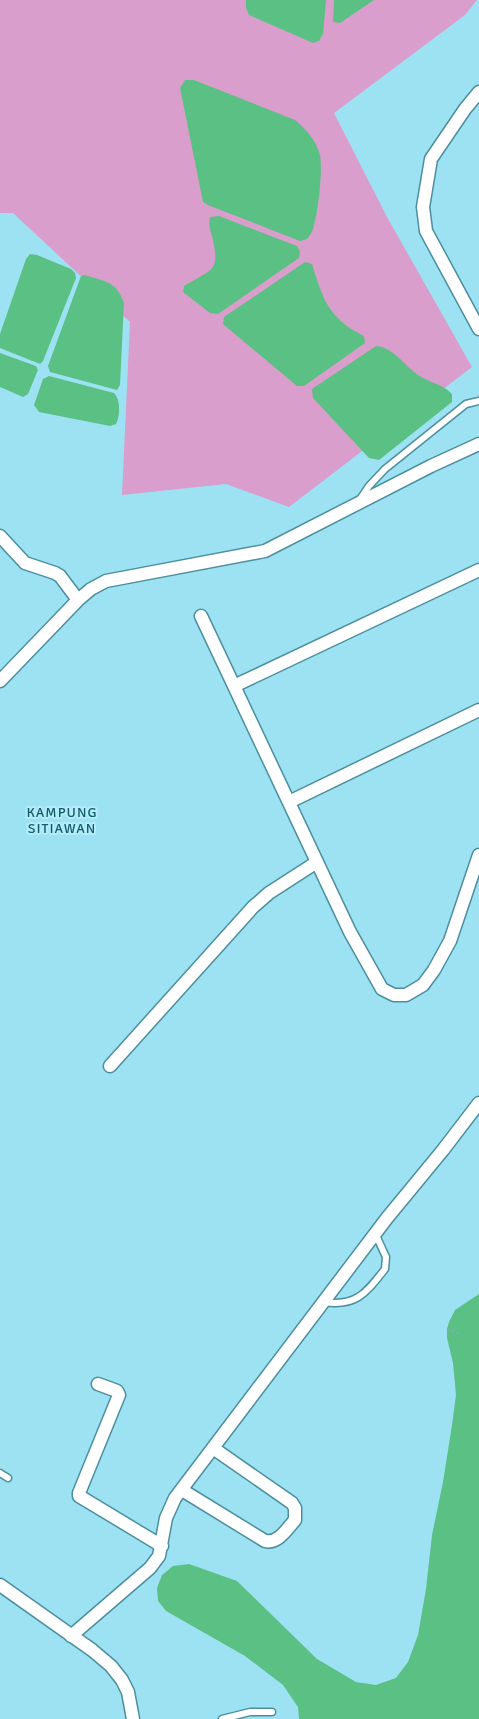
<svg xmlns="http://www.w3.org/2000/svg" width="479" height="1719" font-family="Signika,sans-serif">
	<rect width="100%" height="100%" fill="#9de2f3"/>
	<!-- green -->
	<path fill="#da9ecc" d="M 0,0 L 477,0 L 465,15 L 334,113 L 387,217 L 472,367 L 289,507 L 226,484 L 122,495 L 130,322 L 13,213 L 0,213 Z"/>
	<!-- water -->
	<path fill="#5bc084" d="M 246,0 L 326,0 L 323,34 L 319,41 L 313,43 L 249,15 L 246,8 Z
		M 334,0 L 374,0 L 340,23 L 333,22 Z
		M 185,80 L 194,80 L 295,120 C 306,129 316,140 320,155 C 323,171 318,213 313,229 C 312,233 309,236 307,239 L 300,241 L 208,205 L 203,202 L 180,88 Z
		M 219,216 L 297,246 L 300,251 L 299,258 L 218,314 L 210,313 L 183,292 L 184,286 C 212,269 221,272 212,236 C 210,229 208,224 210,217 Z
		M 30,254 L 37,255 L 71,269 L 75,273 L 76,278 L 43,361 L 40,364 L 0,348 L 0,334 L 26,259 Z
		M 305,262 L 312,264 C 323,299 328,318 364,336 L 365,343 L 304,386 L 297,386 L 223,324 L 224,317 Z
		M 84,275 C 104,281 117,281 124,303 L 120,385 L 117,390 L 50,372 L 48,366 L 81,276 Z
		M 376,346 C 393,347 404,365 418,375 C 430,383 441,383 452,394 L 452,402 L 379,460 L 369,458 L 313,398 L 312,389 Z
		M 0,353 L 36,366 L 38,370 L 28,394 L 23,397 L 0,387 Z
		M 49,376 L 114,393 C 121,400 120,416 116,424 L 110,426 L 39,412 L 34,405 L 43,379 Z
		M 479,1294 L 479,1719 L 299,1719 L 298,1707 L 283,1685 L 245,1656 L 166,1611 L 158,1601 L 157,1588 L 162,1575 L 173,1566 L 189,1564 L 237,1581 L 317,1659 L 356,1682 L 376,1685 L 396,1678 L 408,1662 L 418,1635 L 426,1589 L 432,1535 L 443,1482 L 452,1425 L 456,1395 L 453,1363 L 447,1338 L 447,1329 L 449,1322 L 455,1310 Z"/>
	<g fill="none" stroke-linecap="round" stroke-linejoin="round">
		<!-- lane casing -->
		<g stroke="#4b8f9f" stroke-width="9">
			<path id="lane" d="M 361,498 L 369,486 L 385,469 L 466,404 L 479,401
				M 324,1302 C 356,1307 366,1293 385,1269 L 386,1257 L 375,1233
				M 0,1473 L 8,1478
				M 222,1719 L 250,1712 L 272,1712"/>
		</g>
		<!-- street casing -->
		<g stroke="#4b8f9f" stroke-width="15">
			<path id="street" d="M 479,92 L 465,109 L 431,159 L 423,207 L 426,231 L 479,329
				M 0,536 L 25,563 L 55,573 L 60,576 L 78,600
				M 201,616 L 350,932 L 382,989 L 394,995 L 406,995 L 423,985 L 434,970 L 450,941 L 479,855
				M 0,681 L 78,600 L 91,589 L 106,581 L 265,551 L 431,466 L 479,444
				M 234,686 L 479,570
				M 289,802 L 479,710
				M 110,1066 L 253,907 L 269,893 L 317,862
				M 98,1384 L 117,1391 L 119,1395 L 79,1493 L 79,1496 L 162,1546
				M 182,1490 L 265,1541 C 278,1544 287,1529 295,1520 L 295,1508 L 292,1503 L 213,1448
				M 0,1585 L 92,1650 L 111,1666 L 122,1680 L 128,1692 L 133,1719
				M 71,1636 L 150,1568 L 159,1556 L 166,1518 L 175,1498 L 387,1218 L 443,1150 L 479,1103"/>
		</g>
		<!-- path -->
		<path stroke="#77b0be" stroke-width="2" stroke-dasharray="2.5 2.5" stroke-linecap="butt" d="M 447,1329 L 460,1334"/>
		<!-- lane -->
		<use href="#lane" stroke="#fff" stroke-width="6"/>
		<!-- street -->
		<use href="#street" stroke="#fff" stroke-width="12"/>
	</g>
	<g text-anchor="middle" stroke-width="4" stroke-linejoin="round" paint-order="stroke">
		<!-- neighbourhood labels -->
		<g font-size="14" letter-spacing="1" fill="#115d6d" stroke="#b6ecfa">
			<text x="62" y="817">KAMPUNG<tspan x="62" dy="16">SITIAWAN</tspan></text>
		</g>
	</g>
</svg>
